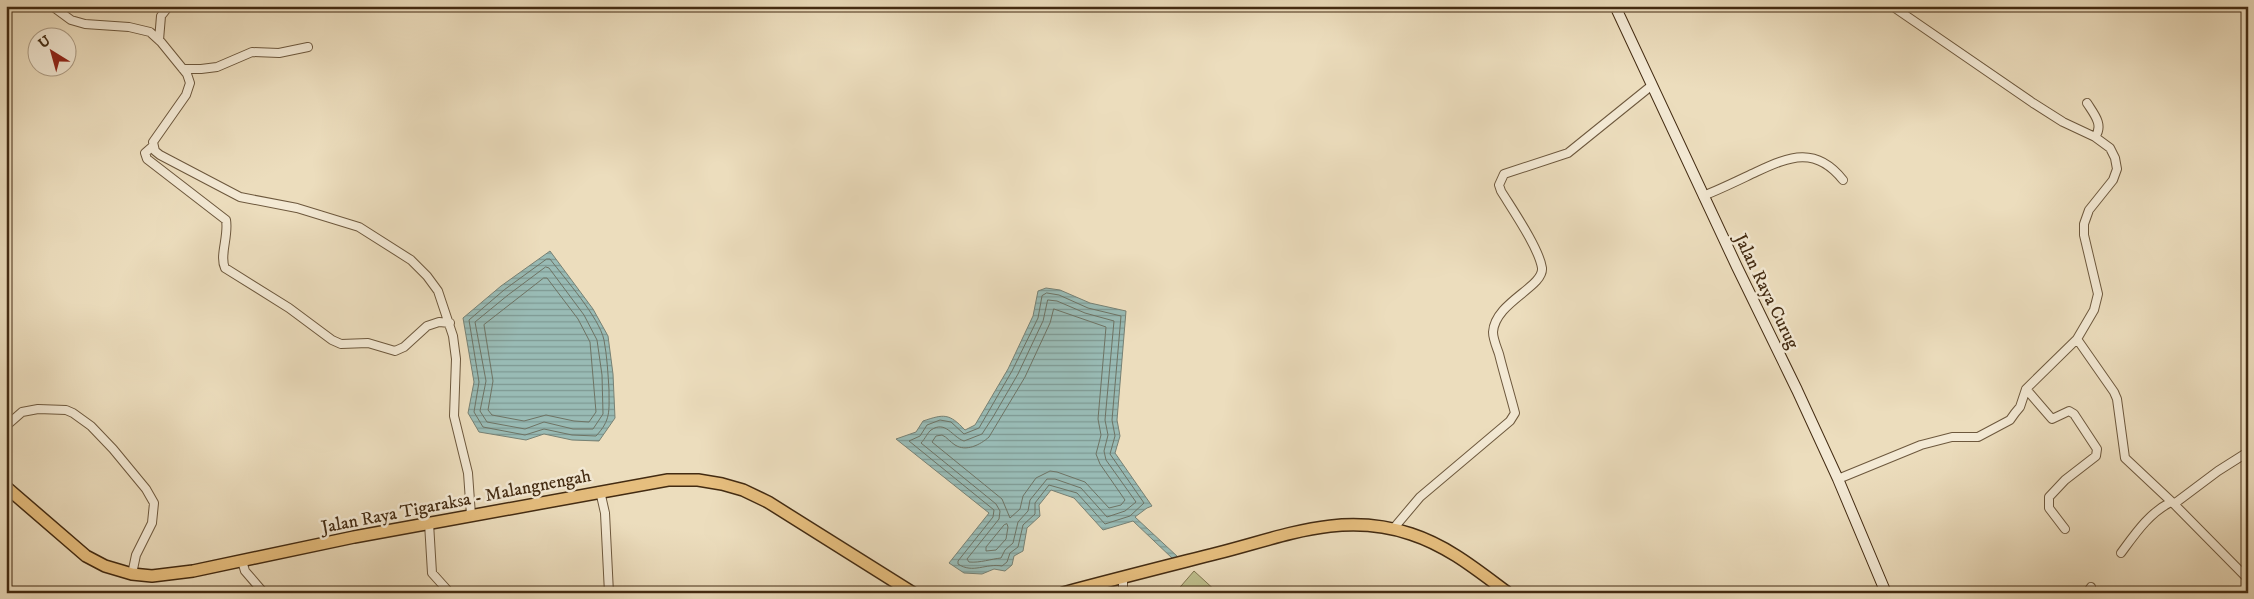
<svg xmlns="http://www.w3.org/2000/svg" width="2254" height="599" font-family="'IM FELL DW Pica',serif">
	<defs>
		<pattern id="water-rules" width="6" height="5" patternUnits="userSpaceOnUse" patternTransform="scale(1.25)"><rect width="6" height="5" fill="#99bbb5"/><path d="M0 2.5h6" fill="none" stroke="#7e9892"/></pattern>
	</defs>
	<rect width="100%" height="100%" fill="#ecddbd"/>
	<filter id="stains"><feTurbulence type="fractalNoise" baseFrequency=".004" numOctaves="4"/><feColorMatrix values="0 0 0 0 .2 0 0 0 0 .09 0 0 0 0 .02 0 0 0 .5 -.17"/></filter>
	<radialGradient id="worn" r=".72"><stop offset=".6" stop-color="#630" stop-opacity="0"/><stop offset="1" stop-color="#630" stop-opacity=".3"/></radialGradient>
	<!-- pitch -->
	<path fill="#bebf8d" stroke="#807550" d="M 1194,571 L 1218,593 L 1175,593 Z"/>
	<!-- water -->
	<path fill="url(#water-rules)" stroke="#778174" d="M 550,251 L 593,309 L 608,336 L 613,374 L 615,418 L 599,441 L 572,440 L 544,434 L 526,440 L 479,432 L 468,413 L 474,382 L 463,318 L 501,286 Z
		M 1046,288 L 1060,290 L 1090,303 L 1126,311 L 1117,420 L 1120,436 L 1115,453 L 1152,506 L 1147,508 L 1135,517 L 1178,557 L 1173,559 L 1133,521 L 1103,530 L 1074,498 L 1051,490 L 1039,505 L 1040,516 L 1027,528 L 1023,551 L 1014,556 L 1012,565 L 1005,571 L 994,569 L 982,574 L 964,573 L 949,563 L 989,513 L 896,439 L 916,432 L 923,421 C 944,414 949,413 965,430 L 975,425 L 1008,369 L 1033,316 L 1038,291 Z"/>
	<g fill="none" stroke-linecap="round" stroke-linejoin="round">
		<!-- shore -->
		<path stroke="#6e7364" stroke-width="1" d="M 547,259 L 550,259 C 565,279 599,317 604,340 C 607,356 608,373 609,390 C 609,411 611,420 596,436 L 572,435 L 544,429 L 525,435 L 483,427 L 474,412 L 479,382 L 469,320 L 504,290 Z
			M 546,267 L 549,268 L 584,315 L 597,340 L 602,375 L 603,414 L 593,429 L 573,429 L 544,422 L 525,429 L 487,422 L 480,411 L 486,381 L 475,322 L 508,295 Z
			M 544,278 L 547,278 L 578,319 L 590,342 L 596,412 L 589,422 L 574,421 L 546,415 L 524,421 L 492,415 L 488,410 L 493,381 L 484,325 Z
			M 1047,293 L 1059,295 L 1088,308 L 1121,316 L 1112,420 L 1115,436 L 1110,454 L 1144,503 L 1130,516 L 1105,524 L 1077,493 L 1049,485 L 1035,503 L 1035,514 L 1023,525 L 1018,547 L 1010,553 L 1007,562 L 1002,566 C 986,563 973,574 958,564 L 958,561 L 993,517 L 994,510 L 909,441 L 920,436 L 927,425 L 940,420 L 951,422 L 964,434 L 979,428 L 1012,371 L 1038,318 L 1042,296 Z
			M 1048,300 L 1057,301 L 1085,313 L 1114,321 L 1105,420 L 1108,435 L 1104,451 L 1106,460 L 1136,502 L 1125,511 L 1107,517 L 1081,488 L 1055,479 L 1047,479 L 1030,500 L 1028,511 L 1018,522 L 1013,543 L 1005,550 L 1001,558 C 991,559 980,563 969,562 L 967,559 L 999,519 L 1000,511 L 996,504 L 921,443 C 925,439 928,432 931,430 C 946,420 952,437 964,441 L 982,434 L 993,417 L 1018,374 L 1043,321 Z
			M 1054,309 L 1106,327 L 1098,419 L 1101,435 L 1096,454 L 1100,464 L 1125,500 L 1121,505 L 1109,508 L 1085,482 L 1057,472 L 1050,471 L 1036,478 L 1023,496 L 1020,509 L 1010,518 L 1002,499 L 932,442 L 936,436 L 942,435 C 947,437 950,442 955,445 C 966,452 980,445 989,437 L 1025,377 L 1050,323 Z
			M 1007,524 L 1008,527 L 1006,539 L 996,550 L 986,551 L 986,547 L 1004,525 Z"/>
		<!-- street casing -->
		<g stroke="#6d583d" stroke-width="10">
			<path id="street" d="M 52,6 L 71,20 L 85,24 L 129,27 L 150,32 L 161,42 L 187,74 L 190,83 L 186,95 L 153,142 L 155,151 L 160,155 L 240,197 L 297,208 L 359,227 L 411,260 L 427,276 L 438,291 L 453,336 L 456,359 L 454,416 L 468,473 L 471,515
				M 159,40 L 161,16 L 169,6
				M 183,69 L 201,69 L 217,67 L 252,52 L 279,53 L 308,47
				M 2087,103 C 2094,114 2104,125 2095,137
				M 153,146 L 145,153 L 147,159 L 226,220 C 229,236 219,256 225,268 L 289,308 L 332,340 L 341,344 L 368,343 L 395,351 L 404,347 L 427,326 L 439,322 L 450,323
				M 1703,196 C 1721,189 1739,180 1756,172 C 1790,156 1816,146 1843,180
				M 2077,339 L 2114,392 L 2117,399 L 2125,458 L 2174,504 L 2248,579
				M 2026,389 L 2052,419 L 2069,411 L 2074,414 L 2097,449 L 2096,456 L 2065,480 L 2049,497 L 2049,508 L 2065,529
				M 6,426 L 22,412 L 38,409 L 66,410 L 73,413 L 91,426 L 113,449 L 146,489 L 154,503 L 152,523 L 136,555 L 132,574
				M 1838,479 L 1921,445 L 1952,437 L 1978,437 L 2010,420 L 2015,413 L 2020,407 L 2026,389 L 2077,339 L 2094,310 L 2098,294 L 2084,235 L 2084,224 L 2089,210 L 2113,180 L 2117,169 L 2115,158 L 2110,148 L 2095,137 L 2063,122 L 2033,103 L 1892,6
				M 600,491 L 605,513 L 609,593
				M 2174,504 L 2218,471 L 2248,452
				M 429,523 L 432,573 L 450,593
				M 1393,529 L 1420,497 L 1510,421 L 1515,413 C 1510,394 1504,374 1499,354 C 1497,348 1493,339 1493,332 C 1495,302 1544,287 1542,268 C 1539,248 1512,209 1501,191 L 1499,185 L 1504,174 L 1568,153 L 1651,86
				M 2121,553 C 2135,534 2149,513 2171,502
				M 242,561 L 245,571 L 264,593
				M 1123,593 L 1123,577
				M 2087,593 L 2091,587"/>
		</g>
		<!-- secondary casing -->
		<g stroke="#432b12" stroke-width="12">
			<path id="secondary" d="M 1615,6 L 1737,267 L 1797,390 L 1838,479 L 1886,593"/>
		</g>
		<!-- primary casing -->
		<g stroke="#432b12" stroke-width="14">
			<path id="primary" d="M 6,487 L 86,556 L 105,566 L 132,574 L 152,576 L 193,571 L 354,537 L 668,480 L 698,480 L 722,484 L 743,490 L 768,502 L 913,593
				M 1063,593 C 1115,579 1167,566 1218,553 C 1285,536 1342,511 1411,534 C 1448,546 1477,570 1508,593"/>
		</g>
		<!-- street -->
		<use href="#street" stroke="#f3e9d4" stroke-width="8"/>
		<!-- secondary -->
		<use href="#secondary" stroke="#f3e9d4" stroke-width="10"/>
		<!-- primary -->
		<use href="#primary" stroke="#e6be7e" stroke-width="11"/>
	</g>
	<g text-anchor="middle" stroke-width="5" stroke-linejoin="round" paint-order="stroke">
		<!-- street labels -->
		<g font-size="18" fill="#432b12" stroke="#f3e9d4">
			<text transform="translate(1767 291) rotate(64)" y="6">Jalan Raya Curug</text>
			<text transform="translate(456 501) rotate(-11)" y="6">Jalan Raya Tigaraksa - Malangnengah</text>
		</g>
	</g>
	<!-- margin -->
	<rect width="2254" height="599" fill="none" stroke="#ecddbd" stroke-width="25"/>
	<rect x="8" y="8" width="2239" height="584" fill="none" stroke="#432b12" stroke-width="2.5"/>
	<rect x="12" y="12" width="2229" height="574" fill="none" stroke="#432b12"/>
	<!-- north arrow -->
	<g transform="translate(52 52) rotate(323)"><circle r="24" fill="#f3e9d4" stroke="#ad9d86"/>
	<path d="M0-4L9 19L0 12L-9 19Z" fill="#8f2418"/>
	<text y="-8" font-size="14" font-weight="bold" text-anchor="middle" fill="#432b12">U</text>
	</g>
	<rect width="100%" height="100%" filter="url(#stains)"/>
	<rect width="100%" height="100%" fill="url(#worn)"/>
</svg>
